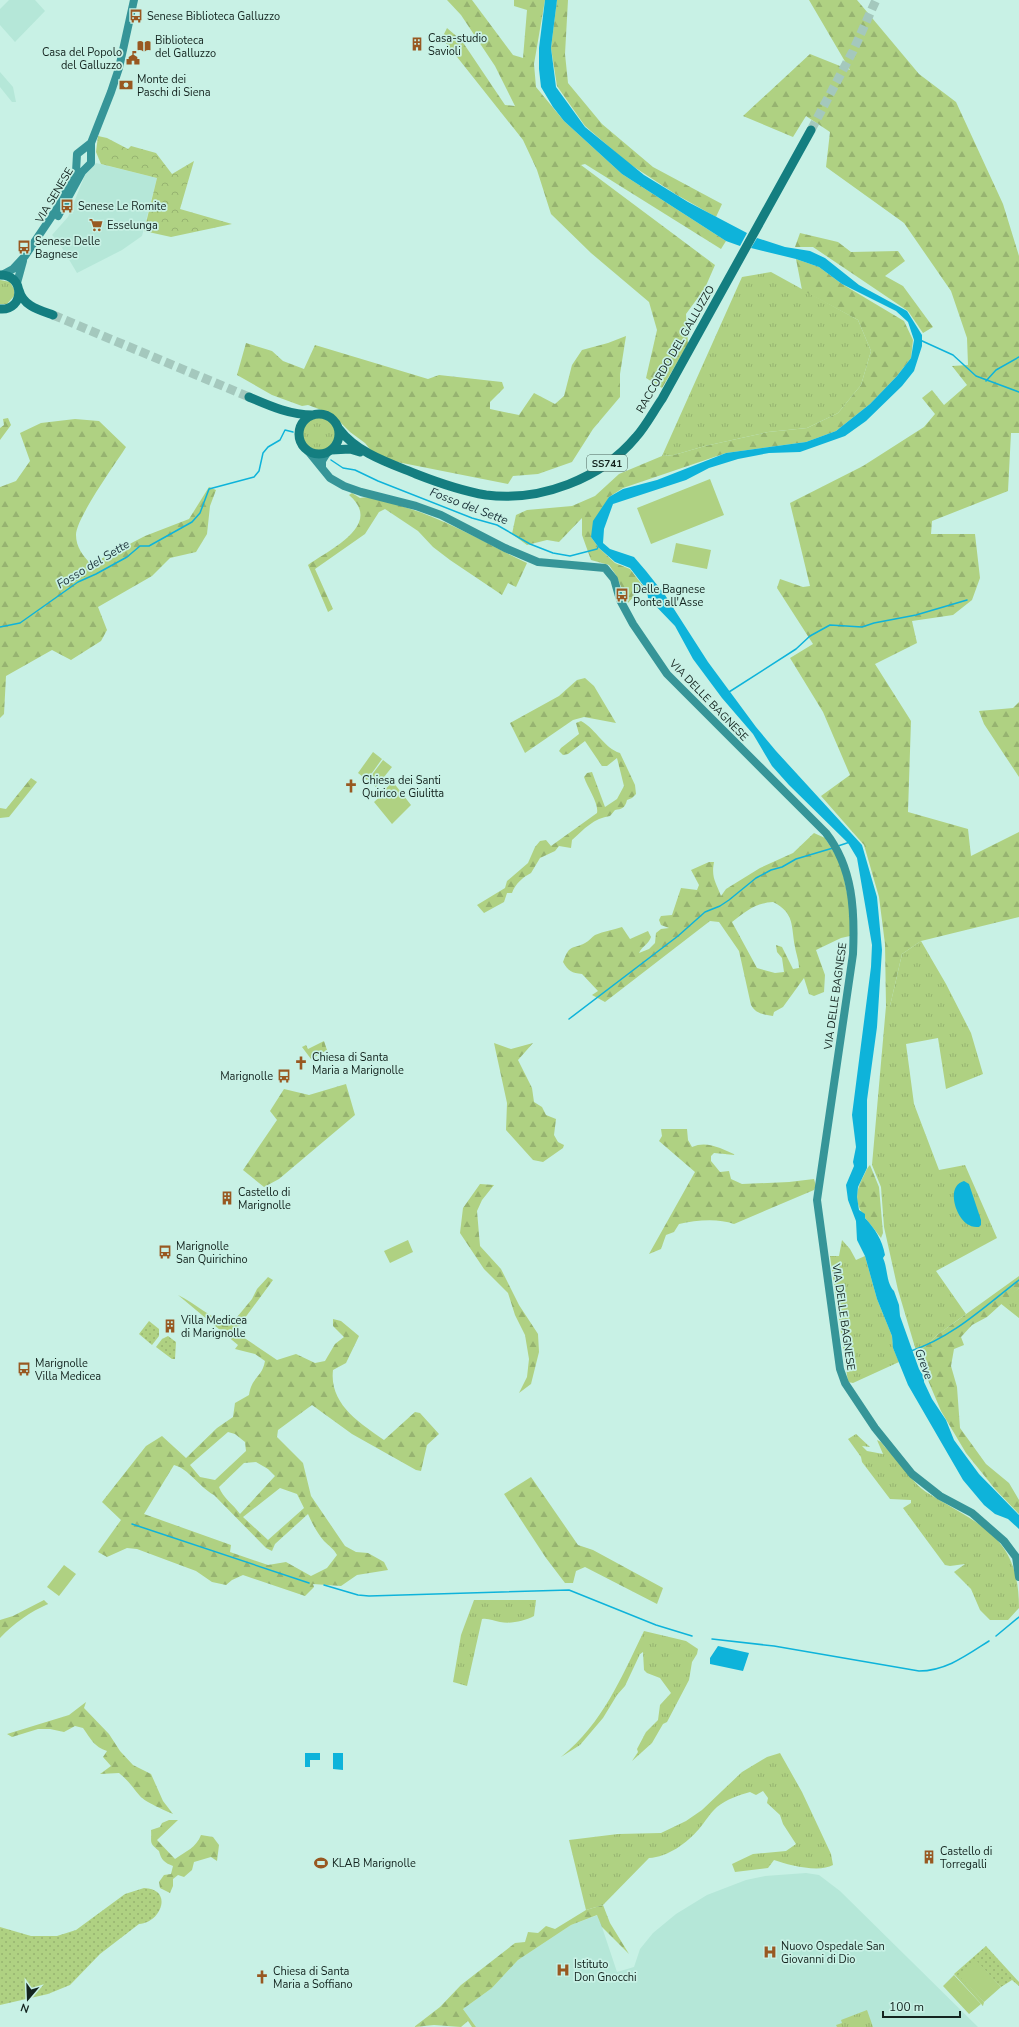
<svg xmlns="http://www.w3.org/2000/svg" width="1019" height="2027" font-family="'Nunito Sans',sans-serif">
	<defs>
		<pattern id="grass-tufts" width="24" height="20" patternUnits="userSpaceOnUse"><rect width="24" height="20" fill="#afd182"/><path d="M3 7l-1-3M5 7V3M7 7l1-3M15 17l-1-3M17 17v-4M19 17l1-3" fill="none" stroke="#96b370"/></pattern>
		<pattern id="forest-firs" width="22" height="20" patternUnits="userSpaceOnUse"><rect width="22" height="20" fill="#afd182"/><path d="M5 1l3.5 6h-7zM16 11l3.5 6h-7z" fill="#96b370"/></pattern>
		<pattern id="cemetery-stones" width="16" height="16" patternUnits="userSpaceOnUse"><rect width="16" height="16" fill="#afd182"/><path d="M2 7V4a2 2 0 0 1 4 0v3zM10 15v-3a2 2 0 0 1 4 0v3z" fill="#96b370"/></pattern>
		<pattern id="park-crowns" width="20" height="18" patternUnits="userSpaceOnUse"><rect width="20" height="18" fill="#afd182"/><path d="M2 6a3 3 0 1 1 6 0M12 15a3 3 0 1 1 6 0" fill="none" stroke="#96b370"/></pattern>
		<pattern id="garden-dots" width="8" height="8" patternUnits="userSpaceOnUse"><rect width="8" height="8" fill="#afd182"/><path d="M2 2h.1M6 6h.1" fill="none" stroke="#96b370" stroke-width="1.8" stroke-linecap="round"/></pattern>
	</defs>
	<rect width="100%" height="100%" fill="#c8f1e5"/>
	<!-- built -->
	<path fill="#b5e7d8" d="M 9,0 L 35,0 L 45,11 L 15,42 L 0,25 L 0,9 Z
		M 0,72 L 13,87 L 16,102 L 12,102 L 0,87 Z
		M 96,163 L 157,178 L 142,236 L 122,250 L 77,273 L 58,241 L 52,235 L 68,217 L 85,175 Z
		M 806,1873 L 819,1875 L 840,1891 L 978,2027 L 476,2027 L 463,2009 L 492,1988 L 518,1960 L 571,1925 L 598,1915 L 617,1972 L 634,1967 L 640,1949 L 653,1933 L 676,1914 L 707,1895 L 746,1880 L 765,1876 Z"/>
	<!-- grass -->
	<path fill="url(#grass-tufts)" d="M 771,272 L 858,320 L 871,351 L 861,385 L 838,413 L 807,428 L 768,432 L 705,446 L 674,455 L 662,456 L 742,277 Z
		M 0,280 L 10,282 L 14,289 L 14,296 L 7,304 L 0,304 Z
		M302 434a17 17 0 1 1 34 0a17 17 0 1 1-34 0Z
		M 921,941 L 946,984 L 971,1033 L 983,1074 L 946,1089 L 938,1038 L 906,1044 L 914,1104 L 939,1170 L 965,1165 L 997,1238 L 936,1271 L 966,1314 L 937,1335 L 917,1354 L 898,1290 L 884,1227 L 881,1187 L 872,1165 L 886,1006 L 890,1006 L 902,954 Z
		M 842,1240 L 850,1249 L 856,1260 L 865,1256 L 877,1299 L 892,1336 L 893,1348 L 899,1362 L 853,1383 L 848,1382 L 830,1256 L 839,1256 Z
		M 1019,1288 L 1019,1318 L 1000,1303 Z
		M 856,1434 L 870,1447 L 862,1446 L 867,1451 L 883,1454 L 877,1440 L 881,1442 C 886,1449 892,1454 897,1460 C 907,1471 914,1484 926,1492 C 979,1525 1019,1535 1019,1608 L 1008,1620 L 990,1620 L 980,1610 L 971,1589 L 954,1572 L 965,1564 L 950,1566 L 945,1565 L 903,1508 L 911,1503 L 911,1500 L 890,1499 L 862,1462 L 861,1457 L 848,1439 Z
		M 474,1600 L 536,1600 L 534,1616 C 524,1621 512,1624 500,1622 C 493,1621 489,1618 482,1619 L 467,1686 L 453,1682 L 461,1635 Z
		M 644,1631 L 686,1641 L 698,1649 L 697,1654 L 692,1662 L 689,1680 L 667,1722 L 663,1724 L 652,1743 L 632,1761 L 638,1752 L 637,1749 L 646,1732 L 658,1720 L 660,1705 L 671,1693 L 660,1678 L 647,1673 L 644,1670 L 643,1652 L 640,1654 L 625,1686 L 617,1695 L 603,1718 L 580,1745 L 561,1757 C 603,1723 621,1678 644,1631 Z
		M 780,1753 L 802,1792 L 831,1854 L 833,1865 C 819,1873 788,1865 774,1860 L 768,1868 L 735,1872 L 732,1864 L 753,1854 L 786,1851 L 796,1844 L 783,1824 L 780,1815 L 767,1803 L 768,1798 L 763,1791 L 756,1795 L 750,1792 C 739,1795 727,1799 717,1807 C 710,1813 705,1822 699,1829 C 687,1843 668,1857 649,1858 L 603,1905 L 586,1910 L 569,1840 L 618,1834 L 661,1833 L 686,1821 L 702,1810 L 742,1772 L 767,1757 Z
		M 867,2010 L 873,2027 L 837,2027 L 836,2025 L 842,2023 L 841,2020 Z"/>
	<!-- forest -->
	<path fill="url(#forest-firs)" fill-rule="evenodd" d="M 447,0 L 472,0 L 513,55 L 523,58 L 527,10 L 514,6 L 514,0 L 545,0 L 534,64 L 536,87 L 564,121 L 622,174 L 726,241 L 721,249 L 585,164 L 581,165 L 715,265 L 705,288 L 686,314 L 688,344 L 662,388 L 646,378 L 657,330 L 649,302 L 591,253 L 551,214 L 537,170 L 523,140 L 442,38 L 447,28 L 462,41 L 505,105 L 515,106 L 495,66 L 461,15 Z
		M 557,0 L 568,0 L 565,54 L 568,83 L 602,124 L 653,167 L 722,204 L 716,217 L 677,195 L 628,163 L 585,126 L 557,86 L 551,48 Z
		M 809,0 L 857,0 L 919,74 L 956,102 L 1003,204 L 1019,256 L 1019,433 L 1011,433 L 1008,491 L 932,521 L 931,534 L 975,534 L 980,578 L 972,600 L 953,615 L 912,621 L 917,643 L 875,664 L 911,721 L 908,812 L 968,829 L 971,856 L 1019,832 L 1019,917 L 921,941 L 902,954 L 890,1006 L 886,1006 L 885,944 L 879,897 L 864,845 L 821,796 L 850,775 L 823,712 L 790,658 L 813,644 L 777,588 L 780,579 L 803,587 L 810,586 L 790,503 L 863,466 L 924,427 L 935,414 L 922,398 L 932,390 L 944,405 L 967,385 L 952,366 L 968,365 L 967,338 L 951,291 L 904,223 L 826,167 L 830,132 L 806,116 L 793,137 L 743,116 L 810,54 L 850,70 Z
		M 800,233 L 838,242 L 851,252 L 898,251 L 905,261 L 885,276 L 903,286 L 933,327 L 923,333 L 908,311 L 813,247 L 795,247 Z
		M 796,259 L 819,267 L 842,284 L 904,321 L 913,340 L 911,358 L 897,376 L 870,404 L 836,431 L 806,442 L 726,453 L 623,488 L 609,497 L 591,537 L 599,548 L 615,563 L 630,569 L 643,586 L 628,603 L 616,575 L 609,565 L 591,560 L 582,535 L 582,518 L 559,542 L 547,540 L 527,545 L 512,534 L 516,515 L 527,510 L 572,506 L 595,496 L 619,474 L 662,456 L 674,455 L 705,446 L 768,432 L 807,428 L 838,413 L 861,385 L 871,351 L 858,320 L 802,290 Z
		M 626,336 L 620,374 L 620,397 L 593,429 L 572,462 L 538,474 L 513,476 L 508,484 L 377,458 L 365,443 L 350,432 L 332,414 L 308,405 L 302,406 L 272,395 L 237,375 L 246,343 L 272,351 L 283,361 L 304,369 L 315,345 L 428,379 L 439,375 L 502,382 L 504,388 L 490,402 L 490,409 L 519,415 L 534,393 L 555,404 L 564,396 L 572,365 L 582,350 L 608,343 Z
		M 8,418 L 11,425 L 0,440 L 0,428 L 4,425 L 3,419 Z
		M 75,419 L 99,421 L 126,447 C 116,463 76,518 76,535 C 76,547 83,556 91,564 L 145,536 L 189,519 L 209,487 L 216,490 L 210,506 L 207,534 L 196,552 L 170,558 L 152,576 L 98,607 L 107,630 L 101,641 L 71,660 L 52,650 L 6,676 L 4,714 L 0,718 L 0,487 L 16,481 L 30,461 L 20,433 L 41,423 Z
		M 352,493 L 360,498 C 375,496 387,501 401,506 C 446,519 485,543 527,563 L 516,587 L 508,583 L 502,595 L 450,560 L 433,547 L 418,531 L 385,509 L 379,512 L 365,534 L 315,569 L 333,609 L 328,612 L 308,565 C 330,549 384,525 349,495 Z
		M 585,678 L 594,686 L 616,723 L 584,717 L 573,720 L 525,753 L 510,723 L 559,696 L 577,680 Z
		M 1019,702 L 1019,777 L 984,724 L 979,711 L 1013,708 Z
		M 581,721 C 597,730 604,748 620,753 L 635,785 L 636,794 L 632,798 L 627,800 C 625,808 622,809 615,810 L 610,816 C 594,818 584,829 572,840 L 571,848 L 559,846 L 555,851 L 540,858 L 531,873 C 523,877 515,884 512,893 L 507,893 L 504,902 L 484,913 L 477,905 L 505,888 L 507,881 L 528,863 L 535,847 L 540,841 L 546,840 L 551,846 L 597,813 C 599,803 588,789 584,777 L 587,773 L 592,772 L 605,807 L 617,799 L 624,786 L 617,758 L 607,766 L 602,766 L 585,741 L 568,754 L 563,755 L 559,751 L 561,748 L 579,734 L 576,723 Z
		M 31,778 L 37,782 L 9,817 L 0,818 L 0,808 L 6,809 Z
		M 814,833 L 825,838 L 841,864 L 851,912 L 850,936 L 841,938 L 816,950 L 825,975 L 824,992 L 814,996 L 809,994 L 804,978 L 783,1007 L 774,1012 L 773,1016 C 763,1014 756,1014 751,1005 L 739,951 L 719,922 L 710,921 L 605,1002 L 592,995 L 598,991 L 582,974 C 572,973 568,971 563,962 C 570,943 572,950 585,943 C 589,941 592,937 595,935 C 604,931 613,930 622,927 L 630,939 L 648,931 L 651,937 C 648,945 642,946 639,953 L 649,949 L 655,943 L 656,933 L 661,929 L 669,928 L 661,925 L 659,920 L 661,916 L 672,915 L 681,888 L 697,890 L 699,885 L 691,870 L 709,862 L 714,862 C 711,878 716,882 721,896 L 726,889 L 760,868 L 793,853 ZM 773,902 C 795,913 791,926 795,947 C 796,954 799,960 799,968 L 793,969 L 782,947 L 776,945 L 777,952 L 782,958 L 784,972 L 775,973 L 757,968 L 732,922 C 745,912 755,903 773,902 Z
		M 494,1043 L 511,1049 L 533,1043 L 518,1060 L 532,1088 L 534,1102 L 542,1107 L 546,1115 L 556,1119 L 554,1135 L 558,1142 L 564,1145 L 563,1148 L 543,1162 L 533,1160 L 506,1130 L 507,1103 Z
		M 346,1084 L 355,1115 L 279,1179 L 264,1187 L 243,1170 L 277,1120 L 270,1111 L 284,1089 L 309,1095 Z
		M 661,1129 L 687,1129 L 688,1140 L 692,1147 C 707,1140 722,1149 736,1155 L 714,1153 L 711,1156 L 711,1161 L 720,1172 L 729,1171 L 731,1179 L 742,1184 L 789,1182 L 814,1179 L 816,1186 L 814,1190 L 734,1224 C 718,1218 696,1220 679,1224 L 674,1232 L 666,1235 L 661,1249 L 649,1254 L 695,1172 L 659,1141 L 662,1136 Z
		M 870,1165 L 879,1187 L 883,1233 L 881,1238 C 867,1217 848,1207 862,1179 C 865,1174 866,1169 870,1165 Z
		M 480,1184 L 494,1185 L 482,1200 L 477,1211 L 480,1246 L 501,1269 L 519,1305 L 538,1334 L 539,1352 L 531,1384 L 519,1393 L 527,1377 L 529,1359 L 525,1335 L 515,1315 L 508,1293 L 484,1269 L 460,1233 L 463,1208 Z
		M 1019,1276 L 1019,1288 L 987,1317 L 972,1325 L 961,1337 L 964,1345 L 954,1349 L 951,1366 L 957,1387 L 960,1428 L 986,1464 L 1009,1483 L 1019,1500 L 1019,1514 L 995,1489 L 966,1453 L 941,1411 L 917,1354 L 937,1335 Z
		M 268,1277 L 273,1280 L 236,1330 L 240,1335 L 277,1360 L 296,1354 L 315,1363 L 325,1361 L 335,1344 L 344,1337 L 333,1326 L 333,1319 L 341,1321 L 359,1336 L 346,1363 L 333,1370 C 329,1404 360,1423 384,1440 L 415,1412 L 420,1413 L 439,1434 L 427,1445 L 421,1471 L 416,1470 L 352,1434 L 312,1405 L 278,1430 L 277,1437 L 303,1463 L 311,1496 L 345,1546 L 356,1552 L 368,1553 L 384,1562 L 388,1570 L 357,1575 L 341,1586 L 313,1584 L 314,1587 L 305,1596 L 243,1575 L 232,1580 L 226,1585 L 212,1582 L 196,1571 L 137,1549 L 127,1548 L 107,1557 L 98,1552 L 121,1520 L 102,1502 L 146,1446 L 162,1436 L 186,1458 L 217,1428 L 233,1417 L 235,1403 L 249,1395 C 252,1376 262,1378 265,1361 L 255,1354 L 235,1349 L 238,1345 L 178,1295 C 196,1304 209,1317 228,1324 L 233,1322 L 252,1299 L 257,1289 ZM 228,1432 L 235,1434 L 245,1442 L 246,1451 L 215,1480 L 200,1477 L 190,1465 ZM 256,1462 L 268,1469 L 275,1476 L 240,1514 C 233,1504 223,1498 219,1487 L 244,1463 ZM 174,1465 C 189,1469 199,1487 214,1495 L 266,1548 L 272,1551 L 275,1544 L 308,1514 C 312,1523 317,1533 324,1541 C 329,1546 334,1549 337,1555 L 327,1568 L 311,1576 L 286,1562 L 268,1565 L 230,1552 L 231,1545 L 144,1514 ZM 280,1488 L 297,1494 L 304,1508 L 268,1540 L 243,1517 Z
		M 531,1477 L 578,1545 L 593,1550 L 663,1588 L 657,1604 L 585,1567 L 576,1571 L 573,1583 L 565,1583 L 546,1558 L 504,1494 Z
		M 44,1600 L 48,1604 C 30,1612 14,1623 0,1638 L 0,1620 L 13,1616 Z
		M 86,1702 L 84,1708 L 109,1734 L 120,1751 L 133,1765 L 151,1774 L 163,1801 L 173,1814 C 166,1811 145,1802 140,1796 C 133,1788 128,1780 119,1773 L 100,1774 L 111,1766 L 103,1757 L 107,1751 C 94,1747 91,1739 83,1728 L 75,1726 L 64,1732 L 50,1729 L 38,1729 L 12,1737 L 7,1734 L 69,1715 Z
		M 169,1820 L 178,1820 L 157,1840 L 175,1859 C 186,1851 196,1848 201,1835 L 213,1837 L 219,1845 L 217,1861 L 211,1857 L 194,1862 L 192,1870 L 184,1877 L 178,1875 L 173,1879 L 173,1886 L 170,1893 L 160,1888 L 159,1882 L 164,1875 L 171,1874 L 173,1866 C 165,1863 161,1860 159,1851 C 148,1842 152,1843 151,1830 L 160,1827 L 162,1823 Z
		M 603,1905 L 610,1923 L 629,1954 L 602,1927 L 597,1915 L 571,1925 L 518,1960 L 492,1988 L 463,2009 L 476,2027 L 472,2027 L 468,2021 L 461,2027 L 434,2025 L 414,2027 L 440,2007 L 461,1985 L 515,1943 L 525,1942 L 528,1932 L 538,1933 L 546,1926 L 555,1929 L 586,1910 Z"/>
	<!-- cemetery -->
	<path fill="url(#cemetery-stones)" d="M 324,1041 L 327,1050 L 311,1059 L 302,1047 L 306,1045 L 308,1049 Z"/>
	<!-- park -->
	<path fill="url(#park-crowns)" d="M 98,136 L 107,138 L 128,149 L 131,146 L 156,153 L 172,174 L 194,161 L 180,209 L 232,224 L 171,237 L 144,231 L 157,178 L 101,164 L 96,152 Z"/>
	<!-- garden -->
	<path fill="url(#garden-dots)" d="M 149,1321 L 159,1329 L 159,1336 L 152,1345 L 139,1334 Z
		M 168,1336 L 176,1342 L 175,1359 L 172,1359 L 156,1347 L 162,1339 Z
		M 144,1888 C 174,1889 161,1923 139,1924 L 100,1954 L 70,1985 L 48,1994 L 0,2005 L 0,1927 L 31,1936 L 57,1936 L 76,1930 L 125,1894 Z
		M 986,1946 L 1019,1982 L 1019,1986 L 1012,1980 L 1001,1987 L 975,1960 L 959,1975 L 984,2002 L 983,2006 L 954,1974 Z"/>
	<!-- pitch -->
	<path fill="#afd182" d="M 710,479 L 724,515 L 651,544 L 637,508 Z
		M 676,543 L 711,550 L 707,569 L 672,562 Z
		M 373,752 L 382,759 L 367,780 L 358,773 Z
		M 383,760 L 392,767 L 376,787 L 368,780 Z
		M 393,782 L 411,805 L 392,824 L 374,802 L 384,793 L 383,791 Z
		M 408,1240 L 413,1252 L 390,1263 L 384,1251 Z
		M 64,1565 L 76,1574 L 59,1596 L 47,1587 Z
		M 975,1959 L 1001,1987 L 984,2002 L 958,1975 Z
		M 954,1975 L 981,2004 L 969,2014 L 943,1986 Z"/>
	<!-- water -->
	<path fill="#0eb3da" d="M 545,0 L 557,0 L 551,48 L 556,87 L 585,127 L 644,175 L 688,202 L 747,233 L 740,246 L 726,241 L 622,174 L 564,121 L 553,107 L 541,87 L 539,69 L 539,48 Z
		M 757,238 L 785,247 L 810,251 L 825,258 L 859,285 L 907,311 L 922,335 L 922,346 L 914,371 L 902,386 L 866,421 L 845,436 L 800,452 L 769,453 L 738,459 L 709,468 L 686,480 L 613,504 L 604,529 L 603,543 L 610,549 L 634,557 L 646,571 L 665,595 L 708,662 L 756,727 L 776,751 L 862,845 L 877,897 L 882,950 L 877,1027 L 867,1100 L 867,1168 L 858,1187 L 857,1197 L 859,1210 L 865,1214 L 865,1218 C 875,1229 882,1239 885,1255 L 883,1258 C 888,1269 886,1283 894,1291 L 899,1305 L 900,1316 L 919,1369 L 924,1377 L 924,1382 L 932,1399 L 946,1420 L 954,1440 L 979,1474 L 1019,1515 L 1019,1529 L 1008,1519 L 995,1514 L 984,1505 L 963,1480 L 908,1385 L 893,1348 L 892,1336 L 877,1299 L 865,1256 L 857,1240 L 856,1221 L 848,1200 L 846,1185 L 854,1166 L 853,1162 L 856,1147 L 852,1115 L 871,967 L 872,945 L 857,858 L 848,843 L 789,785 L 772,766 L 753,734 L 722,698 L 693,659 L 675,626 L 648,598 L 647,590 L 630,568 L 615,562 L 599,548 L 591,537 L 593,521 L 609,497 L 623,489 L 657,480 L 726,453 L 806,442 L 836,431 L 870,404 L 897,376 L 911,358 L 914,340 L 908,322 L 896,311 L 842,284 L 819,267 L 796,259 L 751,248 Z
		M 964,1181 L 969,1184 L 981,1220 L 981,1225 L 979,1227 C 976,1227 972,1227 969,1225 C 956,1219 945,1186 964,1181 Z
		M 718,1646 L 749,1653 L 743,1671 L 710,1664 L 710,1658 Z
		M 305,1753 L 320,1753 L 320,1760 L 310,1760 L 310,1767 L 305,1767 Z
		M 333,1753 L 343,1753 L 343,1770 L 333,1769 Z"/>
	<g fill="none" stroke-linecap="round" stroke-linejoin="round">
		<!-- stream -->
		<path stroke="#0eb3da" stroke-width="1.5" d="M 920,340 L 953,355 L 976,376 L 1019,392
			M 986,381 L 996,370 L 1019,357
			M 331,460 L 343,468 L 355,470 L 378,481 L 472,518 L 497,525 L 530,544 L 553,553 L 570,556 L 597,549 L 598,547
			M 0,627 L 20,623 L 78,582 L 96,574 L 127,557 L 140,546 L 149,546 L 192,522 L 200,513 L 209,489 L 254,477 L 259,471 L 263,453 L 268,447 L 280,440 L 285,430 L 293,432
			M 729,692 L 796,649 L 810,636 L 830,625 L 862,627 L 874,623 L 916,615 L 967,600
			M 838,846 L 850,842
			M 569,1019 L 678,936 L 705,912 L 720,906 L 729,900 L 756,878 L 771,870 L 782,867 L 796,859 L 833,848
			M 911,1351 C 953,1337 984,1307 1019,1280
			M 132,1524 L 309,1583
			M 324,1585 L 358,1595 L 369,1596 L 569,1590 L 656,1625 L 692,1636
			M 996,1636 L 1019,1617
			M 712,1639 L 774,1646 L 919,1671 C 946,1671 967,1655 989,1641"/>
		<!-- primary-tunnel -->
		<path stroke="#a4c8bd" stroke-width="9" stroke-dasharray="9 4.5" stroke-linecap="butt" d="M 811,130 L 853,51 L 876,0
			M 53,315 L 249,397"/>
		<!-- secondary -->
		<path stroke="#369598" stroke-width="8" d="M 58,216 L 82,172 L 91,163 L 91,143
			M 2,275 L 13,269 L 25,256 L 58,207 L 76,172 L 77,154 L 91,143 L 111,92 L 119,68 L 134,0
			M 17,283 L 23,261
			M 308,451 L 330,478 L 344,486 L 361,492 L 416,506 L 441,515 L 505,548 L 538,562 L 605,568 L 614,579 L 620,600 L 633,624 L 667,674 L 826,833 C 853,868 855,911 853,954 L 817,1200 L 840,1369 L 845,1383 L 875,1428 L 912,1474 L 940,1496 L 972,1513 L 1004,1541 L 1016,1557 L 1019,1577
			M 322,468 L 322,461 L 327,453"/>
		<!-- primary -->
		<path stroke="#147e80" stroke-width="9" d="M 0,275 C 25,274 25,311 0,309
			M 19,290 C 23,306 39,310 53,315
			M 249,397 C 270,406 290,415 313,415
			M299 434a20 20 0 1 1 40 0a20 20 0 1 1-40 0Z
			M 339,429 C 357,453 389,463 416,474 C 439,483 462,491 486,495 C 540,502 601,479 636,437 C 646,426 653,412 662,399 L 811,130
			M 331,450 L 350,449 L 360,452"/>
	</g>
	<!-- icons -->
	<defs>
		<g id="bus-bare" transform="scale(1.08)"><path d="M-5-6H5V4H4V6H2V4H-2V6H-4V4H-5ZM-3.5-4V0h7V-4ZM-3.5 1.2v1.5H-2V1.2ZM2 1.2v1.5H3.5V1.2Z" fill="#985821" stroke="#c8f1e5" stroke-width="2.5" paint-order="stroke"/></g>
		<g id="building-bare" transform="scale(1.08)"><path d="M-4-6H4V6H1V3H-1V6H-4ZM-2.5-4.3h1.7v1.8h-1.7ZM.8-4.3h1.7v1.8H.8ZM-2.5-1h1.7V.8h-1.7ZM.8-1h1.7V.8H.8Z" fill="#985821" stroke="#c8f1e5" stroke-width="2.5" paint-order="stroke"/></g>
		<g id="library-bare" transform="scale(1.08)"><path d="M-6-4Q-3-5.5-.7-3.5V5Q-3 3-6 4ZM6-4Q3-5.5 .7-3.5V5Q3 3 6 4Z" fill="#985821" stroke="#c8f1e5" stroke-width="2.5" paint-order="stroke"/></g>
		<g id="civic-bare" transform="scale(1.08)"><path d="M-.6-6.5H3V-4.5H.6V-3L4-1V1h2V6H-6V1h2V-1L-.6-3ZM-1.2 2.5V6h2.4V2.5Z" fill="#985821" stroke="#c8f1e5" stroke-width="2.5" paint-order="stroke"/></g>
		<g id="bank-bare" transform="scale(1.08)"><path d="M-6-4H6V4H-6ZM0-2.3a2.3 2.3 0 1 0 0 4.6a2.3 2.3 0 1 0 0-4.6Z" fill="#985821" stroke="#c8f1e5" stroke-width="2.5" paint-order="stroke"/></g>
		<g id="supermarket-bare" transform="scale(1.08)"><path d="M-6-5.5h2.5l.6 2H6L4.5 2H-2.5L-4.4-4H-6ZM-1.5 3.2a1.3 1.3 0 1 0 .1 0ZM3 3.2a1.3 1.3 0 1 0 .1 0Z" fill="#985821" stroke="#c8f1e5" stroke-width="2.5" paint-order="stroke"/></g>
		<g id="church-bare" transform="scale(1.08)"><path d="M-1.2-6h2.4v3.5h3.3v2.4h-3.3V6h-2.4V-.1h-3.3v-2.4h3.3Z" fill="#985821" stroke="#c8f1e5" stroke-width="2.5" paint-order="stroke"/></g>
		<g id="stadium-bare" transform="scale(1.08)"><path d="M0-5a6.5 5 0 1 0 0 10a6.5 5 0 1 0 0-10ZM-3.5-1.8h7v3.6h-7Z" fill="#985821" stroke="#c8f1e5" stroke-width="2.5" paint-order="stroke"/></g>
		<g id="hospital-bare" transform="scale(1.08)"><path d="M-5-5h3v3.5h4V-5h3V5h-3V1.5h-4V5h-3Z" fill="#985821" stroke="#c8f1e5" stroke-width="2.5" paint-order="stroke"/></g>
	</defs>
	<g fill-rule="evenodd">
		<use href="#bus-bare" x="136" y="16"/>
		<use href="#building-bare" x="417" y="44"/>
		<use href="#library-bare" x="144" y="46"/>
		<use href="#civic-bare" x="133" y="58"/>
		<use href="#bank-bare" x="126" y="85"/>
		<use href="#bus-bare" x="67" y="206"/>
		<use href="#supermarket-bare" x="96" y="225"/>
		<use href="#bus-bare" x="24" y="247"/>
		<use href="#bus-bare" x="622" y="595"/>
		<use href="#church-bare" x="351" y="786"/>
		<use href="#church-bare" x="301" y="1063"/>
		<use href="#bus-bare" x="284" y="1076"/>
		<use href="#building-bare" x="227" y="1198"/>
		<use href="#bus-bare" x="165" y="1252"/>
		<use href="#building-bare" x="170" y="1326"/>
		<use href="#bus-bare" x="24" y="1369"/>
		<use href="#building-bare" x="929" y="1857"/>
		<use href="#stadium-bare" x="321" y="1863"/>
		<use href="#hospital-bare" x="770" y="1952"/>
		<use href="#hospital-bare" x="563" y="1970"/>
		<use href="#church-bare" x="262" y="1977"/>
	</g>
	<g text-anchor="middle" stroke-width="3.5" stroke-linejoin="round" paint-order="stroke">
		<!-- shield labels -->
		<rect fill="#c8f1e5" stroke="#4a625a" stroke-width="1" x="587" y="455" width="40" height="16" rx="3"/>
		<g font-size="10" font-weight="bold" fill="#14241f">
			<text x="607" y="467">SS741</text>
		</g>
		<!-- poi labels -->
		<g font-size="11" fill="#14241f" stroke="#c8f1e5" text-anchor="start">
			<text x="147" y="20">Senese Biblioteca Galluzzo</text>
			<text x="428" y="42">Casa-studio<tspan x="428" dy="13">Savioli</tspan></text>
			<text x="155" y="44">Biblioteca<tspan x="155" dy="13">del Galluzzo</tspan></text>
			<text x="122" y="56" text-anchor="end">Casa del Popolo<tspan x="122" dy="13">del Galluzzo</tspan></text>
			<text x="137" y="83">Monte dei<tspan x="137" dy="13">Paschi di Siena</tspan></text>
			<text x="78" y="210">Senese Le Romite</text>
			<text x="107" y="229">Esselunga</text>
			<text x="35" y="245">Senese Delle<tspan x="35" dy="13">Bagnese</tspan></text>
			<text x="633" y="593">Delle Bagnese<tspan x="633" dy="13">Ponte all'Asse</tspan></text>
			<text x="362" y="784">Chiesa dei Santi<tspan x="362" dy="13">Quirico e Giulitta</tspan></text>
			<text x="312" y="1061">Chiesa di Santa<tspan x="312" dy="13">Maria a Marignolle</tspan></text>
			<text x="273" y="1080" text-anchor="end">Marignolle</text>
			<text x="238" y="1196">Castello di<tspan x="238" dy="13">Marignolle</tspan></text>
			<text x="176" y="1250">Marignolle<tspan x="176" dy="13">San Quirichino</tspan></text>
			<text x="181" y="1324">Villa Medicea<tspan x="181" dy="13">di Marignolle</tspan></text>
			<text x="35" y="1367">Marignolle<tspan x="35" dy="13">Villa Medicea</tspan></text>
			<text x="940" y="1855">Castello di<tspan x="940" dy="13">Torregalli</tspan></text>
			<text x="332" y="1867">KLAB Marignolle</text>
			<text x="781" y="1950">Nuovo Ospedale San<tspan x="781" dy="13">Giovanni di Dio</tspan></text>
			<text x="574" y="1968">Istituto<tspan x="574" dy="13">Don Gnocchi</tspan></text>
			<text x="273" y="1975">Chiesa di Santa<tspan x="273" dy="13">Maria a Soffiano</tspan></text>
		</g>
		<!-- street labels -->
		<g font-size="11" fill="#14241f" stroke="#c8f1e5">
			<text transform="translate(54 195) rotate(-59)" y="4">VIA SENESE</text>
			<text transform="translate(675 349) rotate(-60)" y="4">RACCORDO DEL GALLUZZO</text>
			<text transform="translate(709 700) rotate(46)" y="4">VIA DELLE BAGNESE</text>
			<text transform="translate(835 996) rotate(-82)" y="4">VIA DELLE BAGNESE</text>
			<text transform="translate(844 1317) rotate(82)" y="4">VIA DELLE BAGNESE</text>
		</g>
		<!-- water labels -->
		<g font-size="12" font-style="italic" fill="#20373e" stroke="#c8f1e5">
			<text transform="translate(469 506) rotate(21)" y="4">Fosso del Sette</text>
			<text transform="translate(93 564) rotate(-31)" y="4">Fosso del Sette</text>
			<text transform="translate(924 1364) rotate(70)" y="4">Greve</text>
		</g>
	</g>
	<!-- north arrow -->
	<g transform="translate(28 1999) rotate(199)" stroke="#c8f1e5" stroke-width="3" paint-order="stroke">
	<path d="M0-3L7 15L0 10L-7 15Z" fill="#14241f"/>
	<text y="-6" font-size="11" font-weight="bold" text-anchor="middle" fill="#14241f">N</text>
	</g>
	<!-- scale -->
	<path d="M883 2011v6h77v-6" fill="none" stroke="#14241f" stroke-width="2"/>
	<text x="889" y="2011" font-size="12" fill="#14241f" stroke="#c8f1e5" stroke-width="3" paint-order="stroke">100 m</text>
</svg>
